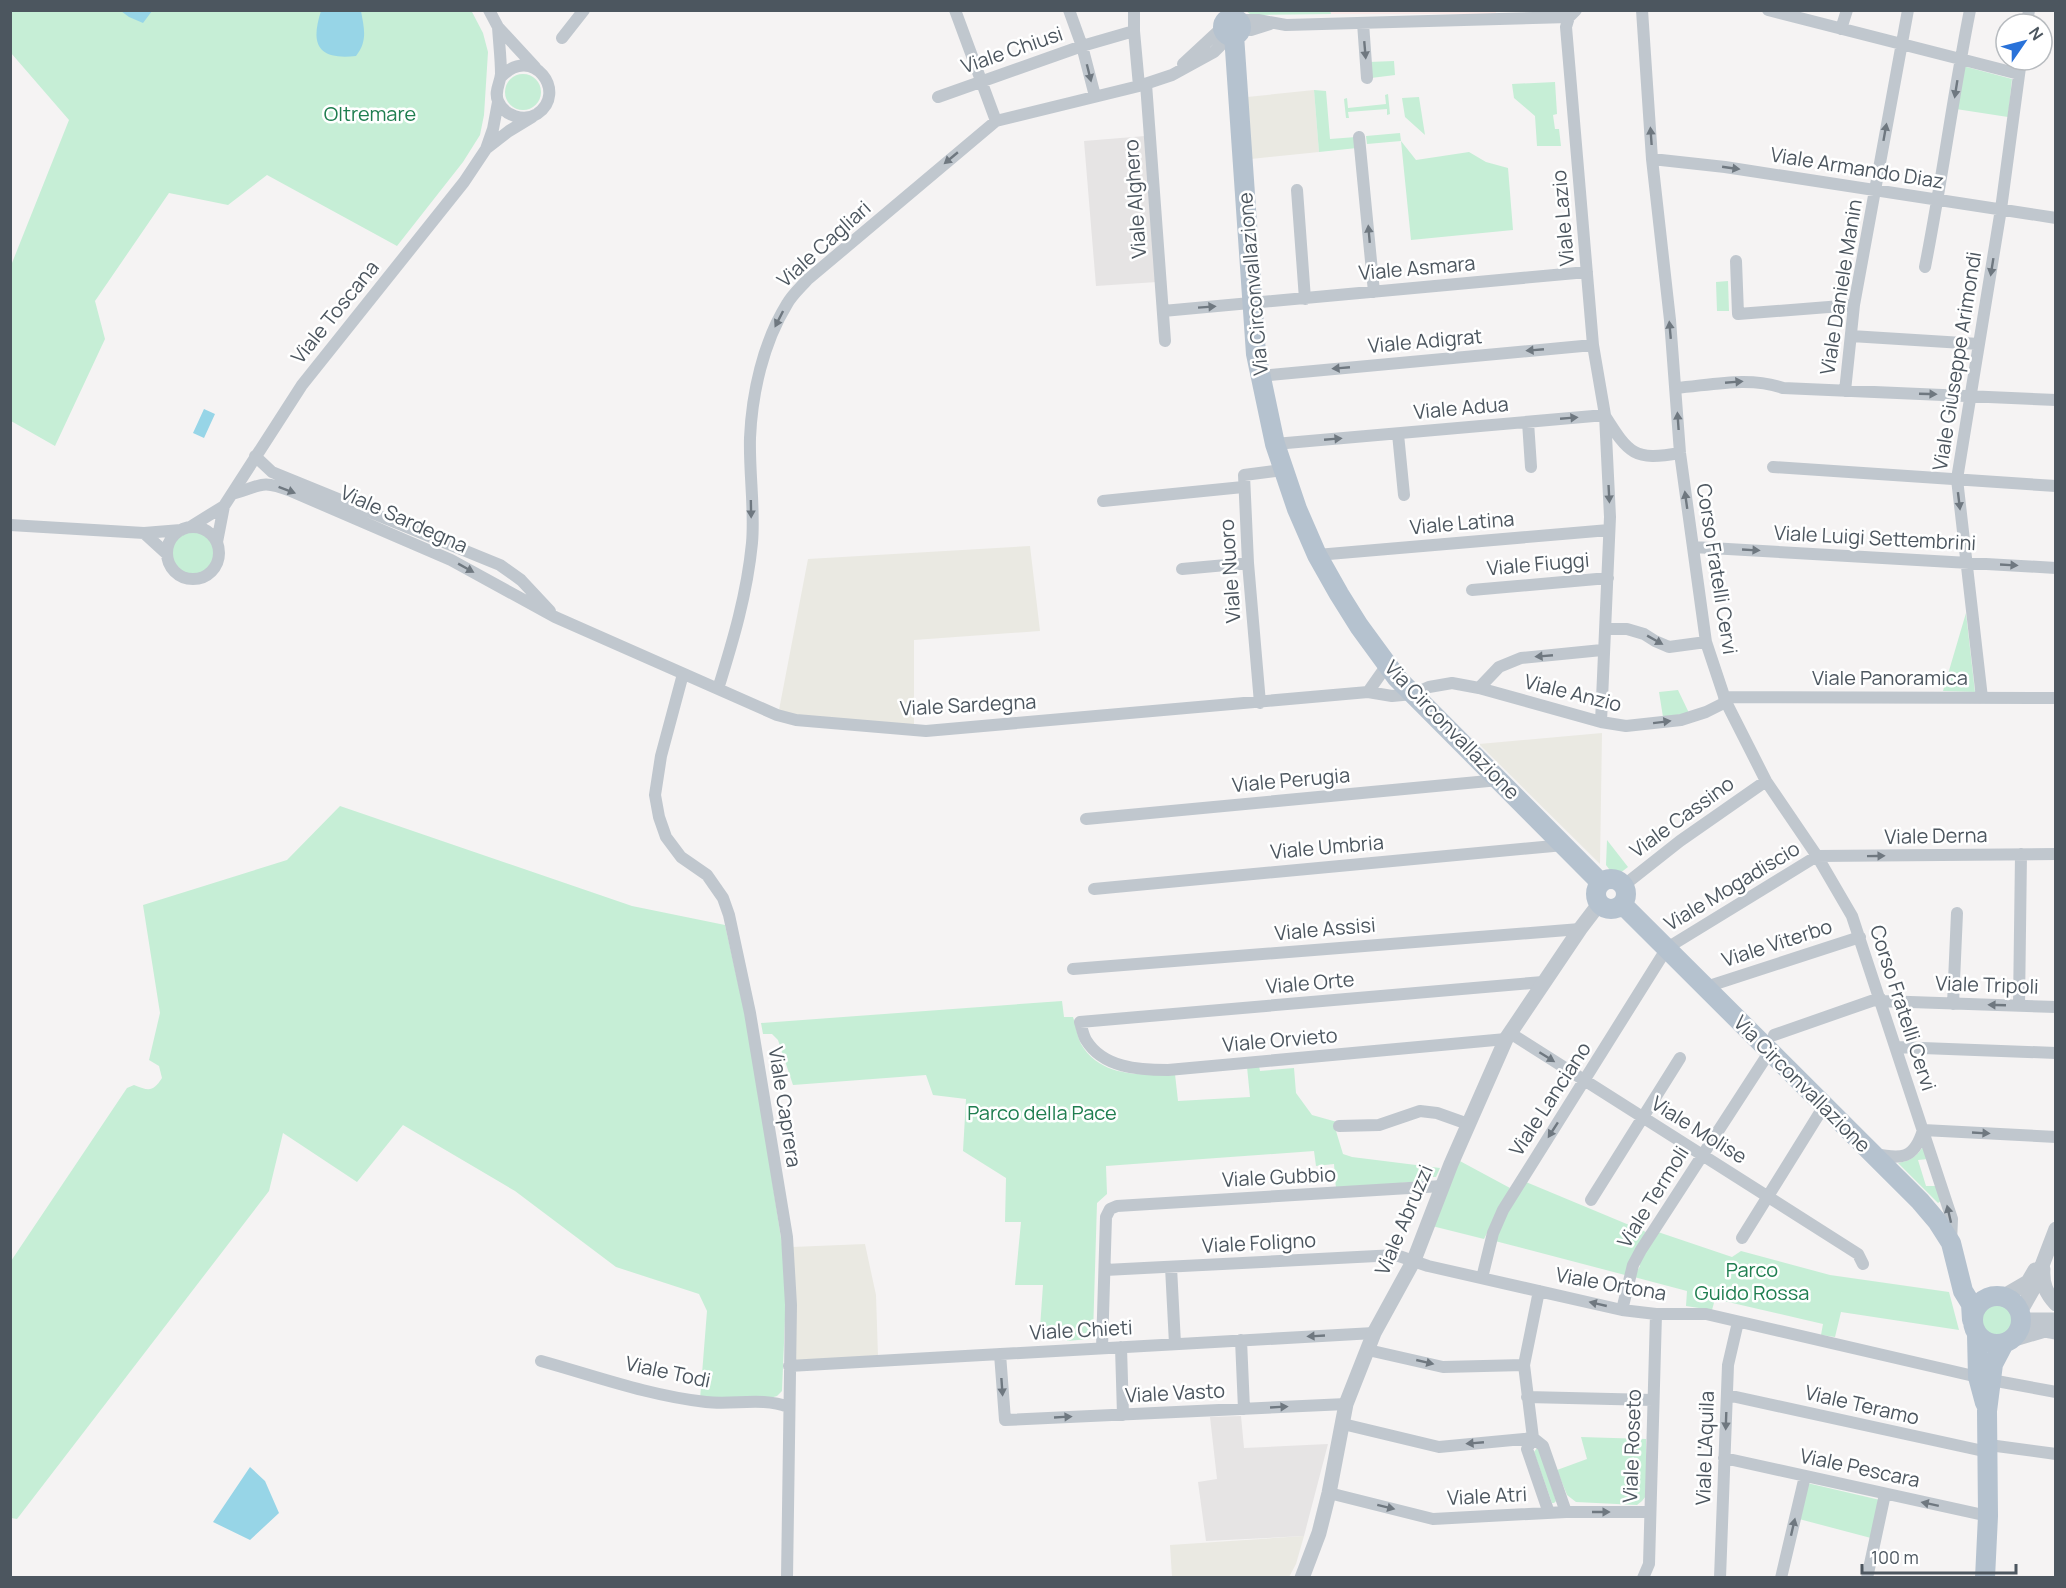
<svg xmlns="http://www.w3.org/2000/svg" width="2066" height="1588" font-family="Manrope,sans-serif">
	<rect width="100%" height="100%" fill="#f5f3f3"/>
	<!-- commercial -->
	<path fill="#eae9e2" d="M 1314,90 L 1319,152 L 1251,159 L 1247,97 Z
		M 1030,546 L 1040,631 L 914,640 L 914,725 L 797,715 L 779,710 L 808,559 Z
		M 1602,733 L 1600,864 L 1479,744 Z
		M 865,1244 L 876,1295 L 878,1356 L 794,1363 L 792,1247 Z
		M 1304,1536 L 1296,1564 L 1289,1577 L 1172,1577 L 1170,1545 Z"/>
	<!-- education -->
	<path fill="#e6e4e4" d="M 1145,136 L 1157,282 L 1096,286 L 1084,141 Z
		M 1241,1416 L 1244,1448 L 1328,1444 L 1304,1536 L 1206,1541 L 1198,1482 L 1217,1479 L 1210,1417 Z"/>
	<!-- medical -->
	<path fill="#fae9e8" d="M 1496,10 L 1496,14 L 1331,14 L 1330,11 Z"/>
	<!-- green -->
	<path fill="#c6eed6" d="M 471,10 L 483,33 L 488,52 L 484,115 L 480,135 L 463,162 L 397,246 L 267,175 L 228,205 L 169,193 L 95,301 L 105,339 L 55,446 L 11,421 L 10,268 L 69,120 L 11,53 L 11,11 Z
		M 1330,10 L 1331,14 L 1259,15 L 1250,14 L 1246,11 Z
		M 1394,61 L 1395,75 L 1371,78 L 1369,62 Z
		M 1963,66 L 2012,79 L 2008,117 L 1956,109 Z
		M505 92a18 18 0 1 1 36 0a18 18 0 1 1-36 0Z
		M 1555,82 L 1557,114 L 1553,115 L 1555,129 L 1559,129 L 1561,146 L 1537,146 L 1535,116 L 1514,98 L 1512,84 Z
		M 1314,90 L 1326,91 L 1330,139 L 1356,137 L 1357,148 L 1319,152 Z
		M 1388,94 L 1390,114 L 1387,115 L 1387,109 L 1348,112 L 1349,118 L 1346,118 L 1344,99 L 1347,98 L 1348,108 L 1386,104 L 1385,95 Z
		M 1419,97 L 1425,135 L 1405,117 L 1402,98 Z
		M 1400,133 L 1401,141 L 1416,160 L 1469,152 L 1486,162 L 1508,168 L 1513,230 L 1411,240 L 1401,141 L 1367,144 L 1366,136 Z
		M 1728,281 L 1729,311 L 1717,311 L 1716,282 Z
		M171 553a22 22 0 1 1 44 0a22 22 0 1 1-44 0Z
		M 1966,613 L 1975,692 L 1943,691 Z
		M 1678,690 L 1689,713 L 1663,717 L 1659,692 Z
		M 340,806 L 632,906 L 725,925 L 750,1037 L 785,1264 L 786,1295 L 782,1391 L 777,1396 L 767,1399 L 700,1399 L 707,1311 L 699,1294 L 616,1267 L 515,1191 L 403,1125 L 357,1182 L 283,1133 L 269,1191 L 17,1519 L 11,1518 L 11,1261 L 127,1088 L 134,1085 C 149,1091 153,1092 162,1078 L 159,1066 L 149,1060 L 160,1013 L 143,905 L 287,860 Z
		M 1607,840 L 1628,867 L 1615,877 L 1606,865 Z
		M 1062,1001 L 1064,1017 L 1073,1017 C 1076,1025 1077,1036 1081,1044 C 1101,1078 1142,1075 1175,1074 L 1178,1101 L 1250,1097 L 1247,1067 L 1259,1066 L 1260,1071 L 1294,1068 L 1296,1093 L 1312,1115 L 1337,1122 L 1336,1131 L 1343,1154 L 1352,1157 L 1440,1168 L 1436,1177 L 1423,1177 L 1422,1181 L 1336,1189 L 1334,1164 L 1316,1166 L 1314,1151 L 1106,1166 L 1107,1194 L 1097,1203 L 1093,1335 L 1089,1339 L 1067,1341 L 1066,1327 L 1040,1328 L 1043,1285 L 1015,1285 L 1021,1222 L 1005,1222 L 1006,1178 L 963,1151 L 966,1099 L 933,1095 L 926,1075 L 793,1085 L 778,1040 L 772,1034 L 763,1034 L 761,1023 Z
		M 1923,1146 L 1928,1159 L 1918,1160 L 1926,1186 L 1936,1186 L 1941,1201 L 1938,1203 L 1898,1163 C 1910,1161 1918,1156 1923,1146 Z
		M 1458,1160 L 1510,1188 L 1484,1239 L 1432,1226 Z
		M 1526,1182 L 1646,1232 L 1625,1275 L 1495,1241 L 1498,1229 Z
		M 1658,1232 L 1732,1257 L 1741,1251 L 1830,1275 L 1949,1292 L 1959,1330 L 1841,1312 L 1835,1337 L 1821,1335 L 1823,1324 L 1715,1299 L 1712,1310 L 1686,1306 L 1687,1291 L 1634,1277 L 1640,1266 L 1639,1260 Z
		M1982 1320a15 15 0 1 1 30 0a15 15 0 1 1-30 0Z
		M 1581,1437 L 1646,1439 L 1646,1496 L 1642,1501 L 1637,1505 L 1576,1502 L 1567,1495 L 1557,1470 L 1587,1459 Z
		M 1537,1448 L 1539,1448 L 1556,1501 L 1554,1503 L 1552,1503 L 1534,1452 Z
		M 1807,1483 L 1880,1500 L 1871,1538 L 1799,1519 Z"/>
	<!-- water -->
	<path fill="#97d5e7" d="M 121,11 L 152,11 L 143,23 L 129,17 Z
		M 321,11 L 361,11 C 364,28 368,41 356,56 C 318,60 310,45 321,11 Z
		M 204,409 L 215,414 L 204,438 L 193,433 Z
		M 250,1467 L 265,1481 L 279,1513 L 250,1540 L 213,1522 Z"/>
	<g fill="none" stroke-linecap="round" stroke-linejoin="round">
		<!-- minor -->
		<path stroke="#c0c7ce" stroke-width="12" d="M 489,10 L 498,27 L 535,67
			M 955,10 L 996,121
			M 1069,10 L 1082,46 L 1095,96
			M 1134,10 L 1134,31 L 1139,86
			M 1642,10 L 1652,159 L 1670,320 L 1680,453 L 1706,642 L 1726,702 L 1766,781 L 1817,856 L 1852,916 L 1952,1219 L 1951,1242
			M 1768,10 L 2019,74
			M 1569,17 L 1566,27 L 1593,345 L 1605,415 L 1610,517 L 1601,722
			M 1238,20 L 1258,20 L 1286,25 L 1569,17 L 1576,10
			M 1363,23 L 1367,78
			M 2027,24 L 2029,10
			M 498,27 C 499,43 501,59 501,74 C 500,84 494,91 498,101 C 504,116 524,122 537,114 C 569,93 532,43 501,77
			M 1841,29 L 1847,10
			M 1240,30 L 1251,30 L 1270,24
			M 562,38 L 584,10
			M 1183,64 L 1224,26
			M 1146,84 L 1165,341
			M 938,97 L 1082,46 L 1134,31
			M 1359,137 L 1374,292
			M 487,148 L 509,131 L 532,117
			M 1652,159 L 1725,167 L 2056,218
			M 1297,190 L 1305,299
			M 1736,261 L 1738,314 L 1854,305
			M 1925,267 C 1942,181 1953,95 1970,10
			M 1163,311 L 1587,272
			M 1851,336 L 1979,344
			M 1260,376 L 1593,345
			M 1676,388 C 1712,385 1749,376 1783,388 L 2056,400
			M 1845,391 L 1854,305 L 1908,10
			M 1605,416 C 1629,454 1634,461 1680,453
			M 1528,422 L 1531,467
			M 1398,434 L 1404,495
			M 1275,444 L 1605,415
			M 255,456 L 272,472 L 500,565 L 521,580 L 550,611
			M 1773,467 L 2056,486
			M 232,494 C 262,486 259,479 291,491 L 451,560 L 555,617 L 777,715 L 796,720 L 926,731 L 1368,692 L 1392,696 L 1413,694 L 1429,687 L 1452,683 L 1479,688 L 1601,722 L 1626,726 L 1681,720 L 1706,712 L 1726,702
			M 1103,501 L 1243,487
			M 10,525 L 144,533 L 181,530
			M 190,527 L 224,506
			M167 553a26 26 0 1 1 52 0a26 26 0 1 1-52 0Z
			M 144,533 L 167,554
			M 217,542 L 224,506 L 302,385 L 464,182 L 486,149 L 493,129 L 498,102
			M 1693,547 L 2056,568
			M 1317,555 L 1609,530
			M 1182,569 L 1248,563
			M 1472,590 L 1608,578
			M 1606,629 L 1627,629 L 1644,634 L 1655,641 L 1669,647 L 1706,642
			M 683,674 L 661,756 L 655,795 L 659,817 L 666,837 L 681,857 L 707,875 L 723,898 L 729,915 L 750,1013 L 787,1237 L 791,1305 L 787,1578
			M 1479,688 L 1499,667 L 1521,658 L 1602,650
			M 718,689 C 733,641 747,594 752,543 C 755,509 749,473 750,438 C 752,393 763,343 787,304 C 792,295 801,287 807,280 L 996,121 L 1139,86 L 1172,75 L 1214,52 L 1231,35
			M 1368,692 L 1387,665
			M 1724,697 L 2056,698
			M 1982,698 L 1957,479 L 2001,209 L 2021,60
			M 1260,703 L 1248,563 L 1244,475 L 1283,470
			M 1086,819 L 1499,780
			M 1623,886 L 1680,841 L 1766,781
			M 1094,889 L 1564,845
			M 1073,969 L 1580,929
			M 1706,987 L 1860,937
			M 1881,1001 L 2056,1007
			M 1953,1004 L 1957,913
			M 2019,1006 L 2021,854
			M 1510,1033 L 1858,1254 L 1863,1264
			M 1774,1035 L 1880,998
			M 1506,1039 L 1168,1070 C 1139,1070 1103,1068 1086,1040 C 1083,1035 1082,1028 1080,1022 L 1543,982
			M 1896,1047 L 2056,1053
			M 1339,1126 L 1379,1125 L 1420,1111 L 1437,1113 L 1468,1124
			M 1923,1130 L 2056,1137
			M 1874,1154 C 1901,1159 1914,1160 1923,1130
			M 1591,1200 L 1680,1058
			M 1742,1238 L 1824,1106
			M 1171,1267 L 1175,1344
			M 1105,1270 L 1396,1255 L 1428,1266 L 1622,1310 L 1656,1314 L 1706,1314 L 1978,1377
			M 1482,1278 L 1493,1233 L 1503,1210 L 1667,948 L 1817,856 L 2056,854
			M 1539,1291 L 1524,1365 L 1533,1438 L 1527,1449 L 1549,1513
			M 1622,1310 L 1633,1265 L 1641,1250 L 1770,1051
			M 1241,1340 L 1244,1409
			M 1121,1347 L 1123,1415
			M 1102,1348 L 1106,1217 L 1110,1209 L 1117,1206 L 1442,1186
			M 1368,1350 L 1443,1367 L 1524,1365
			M 1000,1354 L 1005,1420 L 1346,1404
			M 541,1361 C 595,1376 650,1396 706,1402 C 734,1405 763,1397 788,1407
			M 789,1366 L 1374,1333
			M 1991,1380 L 2056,1392
			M 1727,1395 L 1988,1452
			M 1527,1397 L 1653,1400
			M 1343,1424 L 1439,1447 L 1533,1438
			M 1533,1438 L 1543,1446 L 1566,1512
			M 1989,1445 L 2056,1454
			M 1724,1458 L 1988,1516
			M 1329,1493 L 1433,1519 L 1566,1512 L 1650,1512
			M 1643,1578 L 1649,1564 L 1656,1314
			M 1720,1578 L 1728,1365 L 1738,1322
			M 1781,1578 L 1805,1476
			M 1867,1578 L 1885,1494"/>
		<!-- tertiary -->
		<path stroke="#c0c7ce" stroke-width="15" d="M 2043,1269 C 2042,1284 2046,1293 2056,1304
			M 2004,1296 L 2028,1282 L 2035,1270
			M 2020,1312 L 2033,1289 L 2056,1229
			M 2021,1320 L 2056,1320
			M 2011,1340 L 2045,1330 L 2056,1332
			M 1302,1578 L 1319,1533 L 1329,1493 L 1346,1404 L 1374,1333 L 1414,1260 L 1451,1164 L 1506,1039 L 1580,929 L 1596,908 L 1601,905"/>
		<!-- primary -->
		<path stroke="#b5c2cf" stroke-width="20" d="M1223 27a9 9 0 1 1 18 0a9 9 0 1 1-18 0Z
			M 1234,35 L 1256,354 L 1275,444 L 1297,509 L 1317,555 L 1339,594 L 1359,626 L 1397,678 L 1601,883
			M1596 894a15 15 0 1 1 30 0a15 15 0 1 1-30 0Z
			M 1622,904 L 1920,1201 L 1937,1221 L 1951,1243 L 1963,1291 L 1971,1304 L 1972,1320
			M1973 1320a24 24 0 1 1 48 0a24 24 0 1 1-48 0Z
			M 1977,1335 L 1978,1377 L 1985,1403
			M 1985,1578 L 1988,1516 L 1987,1411 L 1993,1364 L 2004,1343"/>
	</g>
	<!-- one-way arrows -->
	<defs><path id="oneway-solid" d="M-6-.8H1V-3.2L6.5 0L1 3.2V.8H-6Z" transform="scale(1.5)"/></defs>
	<g fill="#6f7880">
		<use href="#oneway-solid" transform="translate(1365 50) rotate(85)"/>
		<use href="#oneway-solid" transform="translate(1089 73) rotate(76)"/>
		<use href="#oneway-solid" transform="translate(1956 89) rotate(99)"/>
		<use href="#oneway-solid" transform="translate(1885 132) rotate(-80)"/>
		<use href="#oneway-solid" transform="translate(1651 136) rotate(-94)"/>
		<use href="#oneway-solid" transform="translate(951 158) rotate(140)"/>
		<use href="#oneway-solid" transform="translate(1731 168) rotate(8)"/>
		<use href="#oneway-solid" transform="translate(1369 234) rotate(-95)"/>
		<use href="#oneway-solid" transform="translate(1992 267) rotate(99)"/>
		<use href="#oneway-solid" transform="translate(1207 307) rotate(-4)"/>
		<use href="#oneway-solid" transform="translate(779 319) rotate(117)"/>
		<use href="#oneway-solid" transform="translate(1670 330) rotate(-95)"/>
		<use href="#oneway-solid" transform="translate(1535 350) rotate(175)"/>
		<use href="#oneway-solid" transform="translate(1341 368) rotate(175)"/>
		<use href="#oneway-solid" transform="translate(1734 382) rotate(-5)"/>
		<use href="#oneway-solid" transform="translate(1928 394) rotate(2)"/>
		<use href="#oneway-solid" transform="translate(1569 418) rotate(-5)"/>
		<use href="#oneway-solid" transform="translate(1678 421) rotate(-94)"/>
		<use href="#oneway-solid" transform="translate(1333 439) rotate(-5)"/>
		<use href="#oneway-solid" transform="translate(287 490) rotate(21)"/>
		<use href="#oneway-solid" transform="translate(1609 494) rotate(87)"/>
		<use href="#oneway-solid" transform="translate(1686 500) rotate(-98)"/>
		<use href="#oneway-solid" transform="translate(1959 501) rotate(83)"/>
		<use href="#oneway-solid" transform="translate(751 509) rotate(89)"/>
		<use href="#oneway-solid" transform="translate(1751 550) rotate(3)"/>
		<use href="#oneway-solid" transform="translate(2009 565) rotate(3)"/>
		<use href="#oneway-solid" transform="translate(466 568) rotate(29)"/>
		<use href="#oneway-solid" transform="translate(1655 640) rotate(29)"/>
		<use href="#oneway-solid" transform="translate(1544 656) rotate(175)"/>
		<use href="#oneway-solid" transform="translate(1662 722) rotate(-7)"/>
		<use href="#oneway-solid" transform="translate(1876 856) rotate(-1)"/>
		<use href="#oneway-solid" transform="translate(1997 1005) rotate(-178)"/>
		<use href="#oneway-solid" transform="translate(1547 1057) rotate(32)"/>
		<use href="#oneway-solid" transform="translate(1553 1130) rotate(123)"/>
		<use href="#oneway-solid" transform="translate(1981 1133) rotate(3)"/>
		<use href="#oneway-solid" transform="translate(1949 1214) rotate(-103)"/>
		<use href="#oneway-solid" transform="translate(1598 1304) rotate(-167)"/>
		<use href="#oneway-solid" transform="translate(1316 1336) rotate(177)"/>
		<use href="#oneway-solid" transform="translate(1425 1362) rotate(13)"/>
		<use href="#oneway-solid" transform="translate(1002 1387) rotate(86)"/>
		<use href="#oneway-solid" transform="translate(1279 1407) rotate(-3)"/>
		<use href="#oneway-solid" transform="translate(1063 1417) rotate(-3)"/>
		<use href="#oneway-solid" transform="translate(1726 1421) rotate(92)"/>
		<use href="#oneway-solid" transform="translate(1475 1443) rotate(175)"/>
		<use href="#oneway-solid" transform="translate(1930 1504) rotate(-168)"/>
		<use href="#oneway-solid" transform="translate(1386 1507) rotate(14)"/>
		<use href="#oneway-solid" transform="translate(1601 1512)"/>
		<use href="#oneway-solid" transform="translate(1793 1527) rotate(-77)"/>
	</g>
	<g text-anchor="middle" stroke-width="5" stroke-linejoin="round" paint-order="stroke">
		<!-- street labels -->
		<g font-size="20" fill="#4c565f" stroke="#fff">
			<text transform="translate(1012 50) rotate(-19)" y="7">Viale Chiusi</text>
			<text transform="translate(1857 168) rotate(9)" y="7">Viale Armando Diaz</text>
			<text transform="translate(1135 199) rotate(-94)" y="7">Viale Alghero</text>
			<text transform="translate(1563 218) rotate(-95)" y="7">Viale Lazio</text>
			<text transform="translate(824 244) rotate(-42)" y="7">Viale Cagliari</text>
			<text transform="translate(1417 268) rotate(-5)" y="7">Viale Asmara</text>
			<text transform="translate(1253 284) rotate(-95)" y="7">Via Circonvallazione</text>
			<text transform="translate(1841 287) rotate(-81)" y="7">Viale Daniele Manin</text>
			<text transform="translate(335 312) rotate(-51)" y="7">Viale Toscana</text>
			<text transform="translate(1425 341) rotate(-5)" y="7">Viale Adigrat</text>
			<text transform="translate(1957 361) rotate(-81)" y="7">Viale Giuseppe Arimondi</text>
			<text transform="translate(1461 408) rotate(-5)" y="7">Viale Adua</text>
			<text transform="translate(404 519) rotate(24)" y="7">Viale Sardegna</text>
			<text transform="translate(1462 523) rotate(-5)" y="7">Viale Latina</text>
			<text transform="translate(1875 538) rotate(3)" y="7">Viale Luigi Settembrini</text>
			<text transform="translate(1538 564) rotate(-5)" y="7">Viale Fiuggi</text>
			<text transform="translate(1717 569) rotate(81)" y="7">Corso Fratelli Cervi</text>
			<text transform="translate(1230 571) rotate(-94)" y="7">Viale Nuoro</text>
			<text x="1890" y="685">Viale Panoramica</text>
			<text transform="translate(1573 693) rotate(14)" y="7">Viale Anzio</text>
			<text transform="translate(968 705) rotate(-3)" y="7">Viale Sardegna</text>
			<text transform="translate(1452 730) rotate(46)" y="7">Via Circonvallazione</text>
			<text transform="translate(1291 780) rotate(-5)" y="7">Viale Perugia</text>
			<text transform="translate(1682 817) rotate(-36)" y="7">Viale Cassino</text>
			<text transform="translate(1936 836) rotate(-1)" y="7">Viale Derna</text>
			<text transform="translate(1327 847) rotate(-5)" y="7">Viale Umbria</text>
			<text transform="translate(1732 886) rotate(-31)" y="7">Viale Mogadiscio</text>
			<text transform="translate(1325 929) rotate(-5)" y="7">Viale Assisi</text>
			<text transform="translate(1777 943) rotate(-18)" y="7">Viale Viterbo</text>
			<text transform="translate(1310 983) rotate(-5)" y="7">Viale Orte</text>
			<text transform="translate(1987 985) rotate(2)" y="7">Viale Tripoli</text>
			<text transform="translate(1903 1008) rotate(72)" y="7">Corso Fratelli Cervi</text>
			<text transform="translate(1280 1040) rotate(-5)" y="7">Viale Orvieto</text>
			<text transform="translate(1802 1084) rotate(45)" y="7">Via Circonvallazione</text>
			<text transform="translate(1550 1099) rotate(-57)" y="7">Viale Lanciano</text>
			<text transform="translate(785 1107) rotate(81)" y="7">Viale Caprera</text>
			<text transform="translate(1699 1130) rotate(32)" y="7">Viale Molise</text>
			<text transform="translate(1279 1177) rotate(-3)" y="7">Viale Gubbio</text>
			<text transform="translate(1653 1197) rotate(-58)" y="7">Viale Termoli</text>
			<text transform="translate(1404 1220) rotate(-67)" y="7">Viale Abruzzi</text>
			<text transform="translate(1259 1243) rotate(-3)" y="7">Viale Foligno</text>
			<text transform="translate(1611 1284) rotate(10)" y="7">Viale Ortona</text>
			<text transform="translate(1081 1330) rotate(-3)" y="7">Viale Chieti</text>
			<text transform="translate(668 1372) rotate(12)" y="7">Viale Todi</text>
			<text transform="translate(1175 1393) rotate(-3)" y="7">Viale Vasto</text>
			<text transform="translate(1862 1405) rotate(13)" y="7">Viale Teramo</text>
			<text transform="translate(1632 1446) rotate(-88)" y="7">Viale Roseto</text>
			<text transform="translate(1705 1448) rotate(-88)" y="7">Viale L'Aquila</text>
			<text transform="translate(1860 1468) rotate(12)" y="7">Viale Pescara</text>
			<text transform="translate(1487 1496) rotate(-3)" y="7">Viale Atri</text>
		</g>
		<!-- park labels -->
		<g font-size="20" fill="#1f7e50" stroke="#fff">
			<text x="370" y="121">Oltremare</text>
			<text x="1042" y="1120">Parco della Pace</text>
			<text x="1752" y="1277">Parco<tspan x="1752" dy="23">Guido Rossa</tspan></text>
		</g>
	</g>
	<!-- border -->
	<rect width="2066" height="1588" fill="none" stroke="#4c565f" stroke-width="24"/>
	<!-- north arrow -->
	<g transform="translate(2024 42) rotate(55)"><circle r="28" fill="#ffffff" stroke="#b7bbbf" stroke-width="1.5"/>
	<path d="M0-4.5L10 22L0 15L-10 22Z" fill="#2972d9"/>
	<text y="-9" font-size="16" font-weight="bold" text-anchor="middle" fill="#4c565f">N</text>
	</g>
	<!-- scale -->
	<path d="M1862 1564v9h154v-9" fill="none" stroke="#4c565f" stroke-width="3"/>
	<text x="1871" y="1564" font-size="18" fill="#4c565f" stroke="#ffffff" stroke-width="4.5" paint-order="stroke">100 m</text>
</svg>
